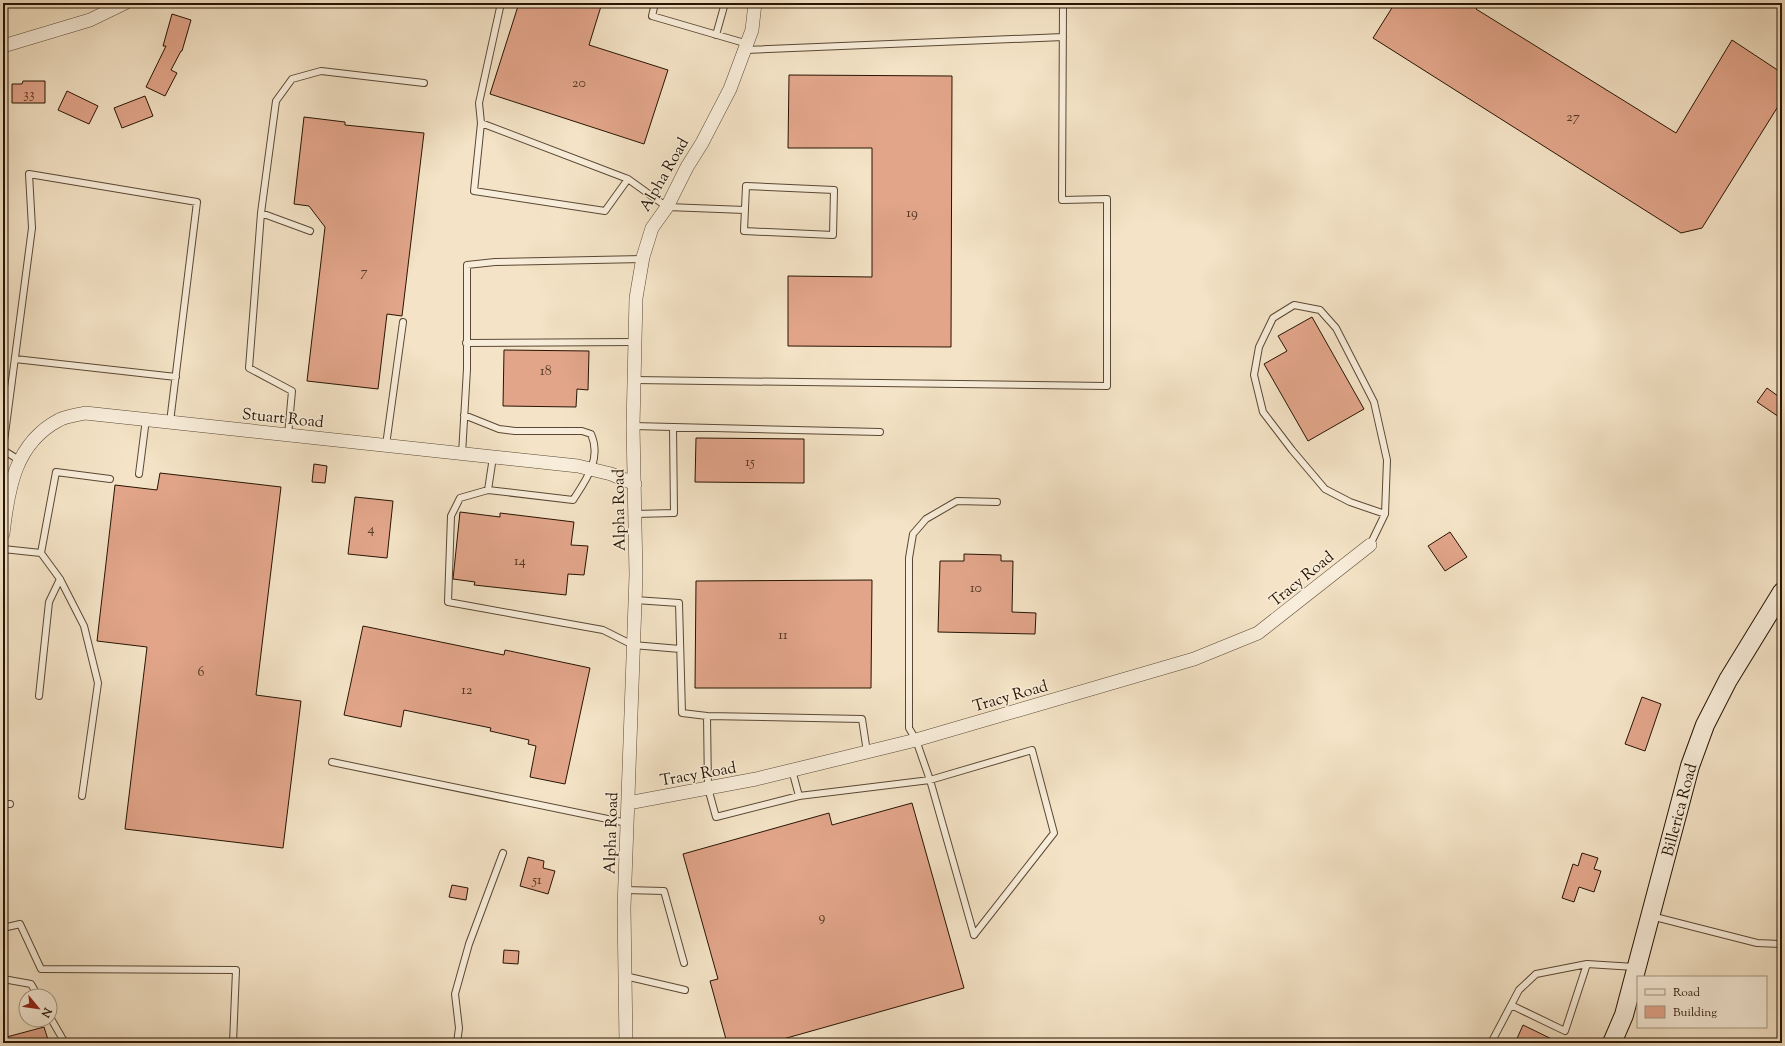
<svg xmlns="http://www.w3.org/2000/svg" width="1785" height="1046" font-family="'Sorts Mill Goudy',serif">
	<rect width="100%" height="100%" fill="#f4e3c6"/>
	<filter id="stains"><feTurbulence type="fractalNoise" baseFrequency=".005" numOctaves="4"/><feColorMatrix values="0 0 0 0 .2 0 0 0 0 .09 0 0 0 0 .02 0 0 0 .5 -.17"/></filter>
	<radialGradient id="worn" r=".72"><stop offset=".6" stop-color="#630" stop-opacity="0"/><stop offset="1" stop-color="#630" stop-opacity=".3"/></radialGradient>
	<!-- building -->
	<path fill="#e2a58a" stroke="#271403" d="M 519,3 L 602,3 L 589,45 L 668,70 L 644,144 L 490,94 Z
		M 1395,3 L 1480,3 L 1476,9 L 1676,133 L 1732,40 L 1782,73 L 1782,100 L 1702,228 L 1681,233 L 1373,38 Z
		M 172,14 L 191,20 L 182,51 L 181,51 L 171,70 L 177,73 L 165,96 L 146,87 L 166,46 L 163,46 Z
		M 789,75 L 952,76 L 951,347 L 788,346 L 788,276 L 872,277 L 872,148 L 788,148 Z
		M 23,81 L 45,81 L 45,103 L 12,103 L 12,84 L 22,84 Z
		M 67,91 L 98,106 L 89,124 L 58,110 Z
		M 145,96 L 153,116 L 122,128 L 114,108 Z
		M 304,117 L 345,122 L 345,125 L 424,133 L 402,316 L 387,314 L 378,389 L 307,381 L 325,227 L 309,206 L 294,204 Z
		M 1312,317 L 1364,409 L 1308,441 L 1264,364 L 1287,351 L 1278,336 Z
		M 504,350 L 589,351 L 588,390 L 577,389 L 576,407 L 503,406 Z
		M 1767,388 L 1782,399 L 1782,419 L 1757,402 Z
		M 696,438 L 804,439 L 804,483 L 695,482 Z
		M 314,464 L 327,466 L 325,483 L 312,482 Z
		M 160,473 L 281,487 L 256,695 L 301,701 L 283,848 L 125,829 L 147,647 L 97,641 L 115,485 L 157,490 Z
		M 355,497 L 393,501 L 387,558 L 348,554 Z
		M 460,512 L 500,517 L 500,513 L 574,522 L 571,545 L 588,546 L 584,575 L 568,574 L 566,595 L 474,585 L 475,582 L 453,579 Z
		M 1450,532 L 1467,557 L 1445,571 L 1428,546 Z
		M 964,554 L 1001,555 L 1001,561 L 1013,561 L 1012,612 L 1036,613 L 1035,634 L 938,632 L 940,561 L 964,561 Z
		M 872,580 L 871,688 L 695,688 L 696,581 Z
		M 363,626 L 504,655 L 505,650 L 590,668 L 565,784 L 530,777 L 536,746 L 528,744 L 529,740 L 490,731 L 491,728 L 404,710 L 401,727 L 344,715 Z
		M 1642,697 L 1661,704 L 1645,751 L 1625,744 Z
		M 912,803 L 964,988 L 769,1043 L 727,1043 L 710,981 L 718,979 L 683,854 L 829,813 L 832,825 Z
		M 1582,853 L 1598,858 L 1594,869 L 1601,871 L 1594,892 L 1579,887 L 1574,902 L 1562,898 L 1573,864 L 1578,866 Z
		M 528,857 L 544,861 L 543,868 L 555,871 L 548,894 L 520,886 Z
		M 452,885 L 468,888 L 466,900 L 449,897 Z
		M 504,950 L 519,951 L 518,964 L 503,963 Z
		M 1523,1025 L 1560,1043 L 1515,1043 Z
		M 44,1027 L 49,1043 L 3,1043 L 3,1038 Z"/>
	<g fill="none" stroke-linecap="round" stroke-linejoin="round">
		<!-- lane casing -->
		<g stroke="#5a4834" stroke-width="8">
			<path id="lane" d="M 501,3 L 479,103 L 481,123 L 628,179 L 667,207 L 745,210
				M 655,3 L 652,16 L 748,44
				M 716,35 L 725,3
				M 745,50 L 1063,37
				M 481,123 L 474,191 L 605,211 L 628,179
				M 746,186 L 834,190 L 833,235 L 744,231 Z
				M 261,213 L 310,231
				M 466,343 L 635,342
				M 15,359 L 176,377
				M 634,380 L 1107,386 L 1107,199 L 1062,200 L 1063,3
				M 464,415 L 499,429 L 515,431 L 582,431 L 591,434 C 602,459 586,480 573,500 L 488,490 L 493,457
				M 633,426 L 880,432
				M 288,435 L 292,391 L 249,368 L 261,213 L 276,101 L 292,79 L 321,71 L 424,83
				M 386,445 L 403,322
				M 3,449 L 32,228 L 29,174 L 197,202 L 170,422
				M 3,450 L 19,460
				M 462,454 L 467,369 L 467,265 L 495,262 L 643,259
				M 139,474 L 146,419
				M 488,490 L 460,498 L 451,516 L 448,602 L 603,630 L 633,645 L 680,649
				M 635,514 L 674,513 L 673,427
				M 1370,545 L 1385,514 L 1387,460 L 1374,402 L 1336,328 L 1320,310 L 1294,305 L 1273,318 L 1259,347 L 1254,375 L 1263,412 L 1292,450 L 1325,489 L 1350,502 L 1385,514
				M 3,549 L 41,553 L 56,472 L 110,479
				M 41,553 L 60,579 L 84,626 L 98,683 L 82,796
				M 635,600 L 679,603 L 682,713 L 707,716
				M 39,696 L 49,602 L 60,579
				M 867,752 L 862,719 L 707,716 L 708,788 L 716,817 L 799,796 L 930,780 L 1032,750 L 1054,833 L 974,935
				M 332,762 L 627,823
				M 792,770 L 799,796
				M 3,804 L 10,804
				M 625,890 L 664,891 L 684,963
				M 1651,916 L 1757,943 L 1782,944
				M 3,928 L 20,924 L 41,969 L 236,970 L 233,1043
				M 974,935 L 930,780 L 916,740 L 909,728 L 909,558 L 913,534 L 926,519 L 957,501 L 997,502
				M 625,976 L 685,990
				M 3,979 L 31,984 L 38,996
				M 1511,1005 L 1565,1031 L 1587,964
				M 50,1017 L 65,1043
				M 457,1043 L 459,1028 L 455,994 L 469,944 L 503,853
				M 1491,1043 L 1519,990 L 1536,974 L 1587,964 L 1635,967"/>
		</g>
		<!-- street casing -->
		<g stroke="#5a4834" stroke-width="14">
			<path id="street" d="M 3,46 L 90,20 L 125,3
				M 3,534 C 8,489 15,443 59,420 C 66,416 77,415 85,413 L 578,466 L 611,474 L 635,484
				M 628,803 L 756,779 L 916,740 L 1194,659 L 1258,633 L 1370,545
				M 626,1043 L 624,908 L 636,575 L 633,426 L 636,298 L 643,257 L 652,228 L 667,207 L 687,167 L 702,143 L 730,89 L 752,30 L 755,3"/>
		</g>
		<!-- secondary casing -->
		<g stroke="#271403" stroke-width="20">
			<g id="secondary">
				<path id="s1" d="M 1612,1043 L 1624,1015 L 1690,766 L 1705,725 L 1728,680 L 1782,592"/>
			</g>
		</g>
		<!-- lane -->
		<use href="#lane" stroke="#f8edda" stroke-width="6"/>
		<!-- street -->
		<use href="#street" stroke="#f8edda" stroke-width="13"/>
		<!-- secondary -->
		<use href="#secondary" stroke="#f8edda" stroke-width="18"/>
	</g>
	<g text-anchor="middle" stroke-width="3" stroke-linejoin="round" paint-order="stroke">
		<!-- number labels -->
		<g font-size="14" fill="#563825">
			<text x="579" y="87">20</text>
			<text x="29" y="98">33</text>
			<text x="1573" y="121">27</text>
			<text x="912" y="217">19</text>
			<text x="364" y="276">7</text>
			<text x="546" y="375">18</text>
			<text x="750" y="466">15</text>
			<text x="371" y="533">4</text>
			<text x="520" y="565">14</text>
			<text x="976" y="592">10</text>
			<text x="783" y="639">11</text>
			<text x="201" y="676">6</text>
			<text x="467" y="694">12</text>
			<text x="537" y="884">51</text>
			<text x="822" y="921">9</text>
		</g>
		<!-- street labels -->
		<g font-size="16" fill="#271403" stroke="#f8edda">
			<text transform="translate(663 174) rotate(-60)" y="6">Alpha Road</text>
			<text transform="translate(283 417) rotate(6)" y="6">Stuart Road</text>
			<text transform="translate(618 510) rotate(-91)" y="6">Alpha Road</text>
			<text transform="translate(1301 578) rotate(-39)" y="6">Tracy Road</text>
			<text transform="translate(1010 695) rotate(-16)" y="6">Tracy Road</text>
			<text transform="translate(698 773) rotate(-10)" y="6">Tracy Road</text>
			<text dy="6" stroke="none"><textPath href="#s1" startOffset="243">Billerica Road</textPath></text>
			<text transform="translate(610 833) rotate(-88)" y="6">Alpha Road</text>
		</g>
	</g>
	<!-- margin -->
	<rect width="1785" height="1046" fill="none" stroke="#f4e3c6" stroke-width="16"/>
	<rect x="4" y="4" width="1777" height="1038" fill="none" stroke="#271403" stroke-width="2"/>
	<rect x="8" y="8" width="1769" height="1030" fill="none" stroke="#271403"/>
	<!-- legend -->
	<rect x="1637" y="976" width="130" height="52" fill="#f8edda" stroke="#a49684"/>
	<rect x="1645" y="989" width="20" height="6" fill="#f8edda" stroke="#a49684"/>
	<text x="1673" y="996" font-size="12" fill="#271403">Road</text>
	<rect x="1645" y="1006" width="20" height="12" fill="#e2a58a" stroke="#a49684"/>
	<text x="1673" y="1016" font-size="12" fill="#271403">Building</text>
	<!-- north arrow -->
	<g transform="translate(38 1008) rotate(119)"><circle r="19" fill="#f8edda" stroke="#a49684"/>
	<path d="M0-3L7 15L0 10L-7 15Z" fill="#8f2418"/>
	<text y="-6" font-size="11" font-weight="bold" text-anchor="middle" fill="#271403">N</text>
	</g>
	<rect width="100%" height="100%" filter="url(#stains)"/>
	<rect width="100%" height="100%" fill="url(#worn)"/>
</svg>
